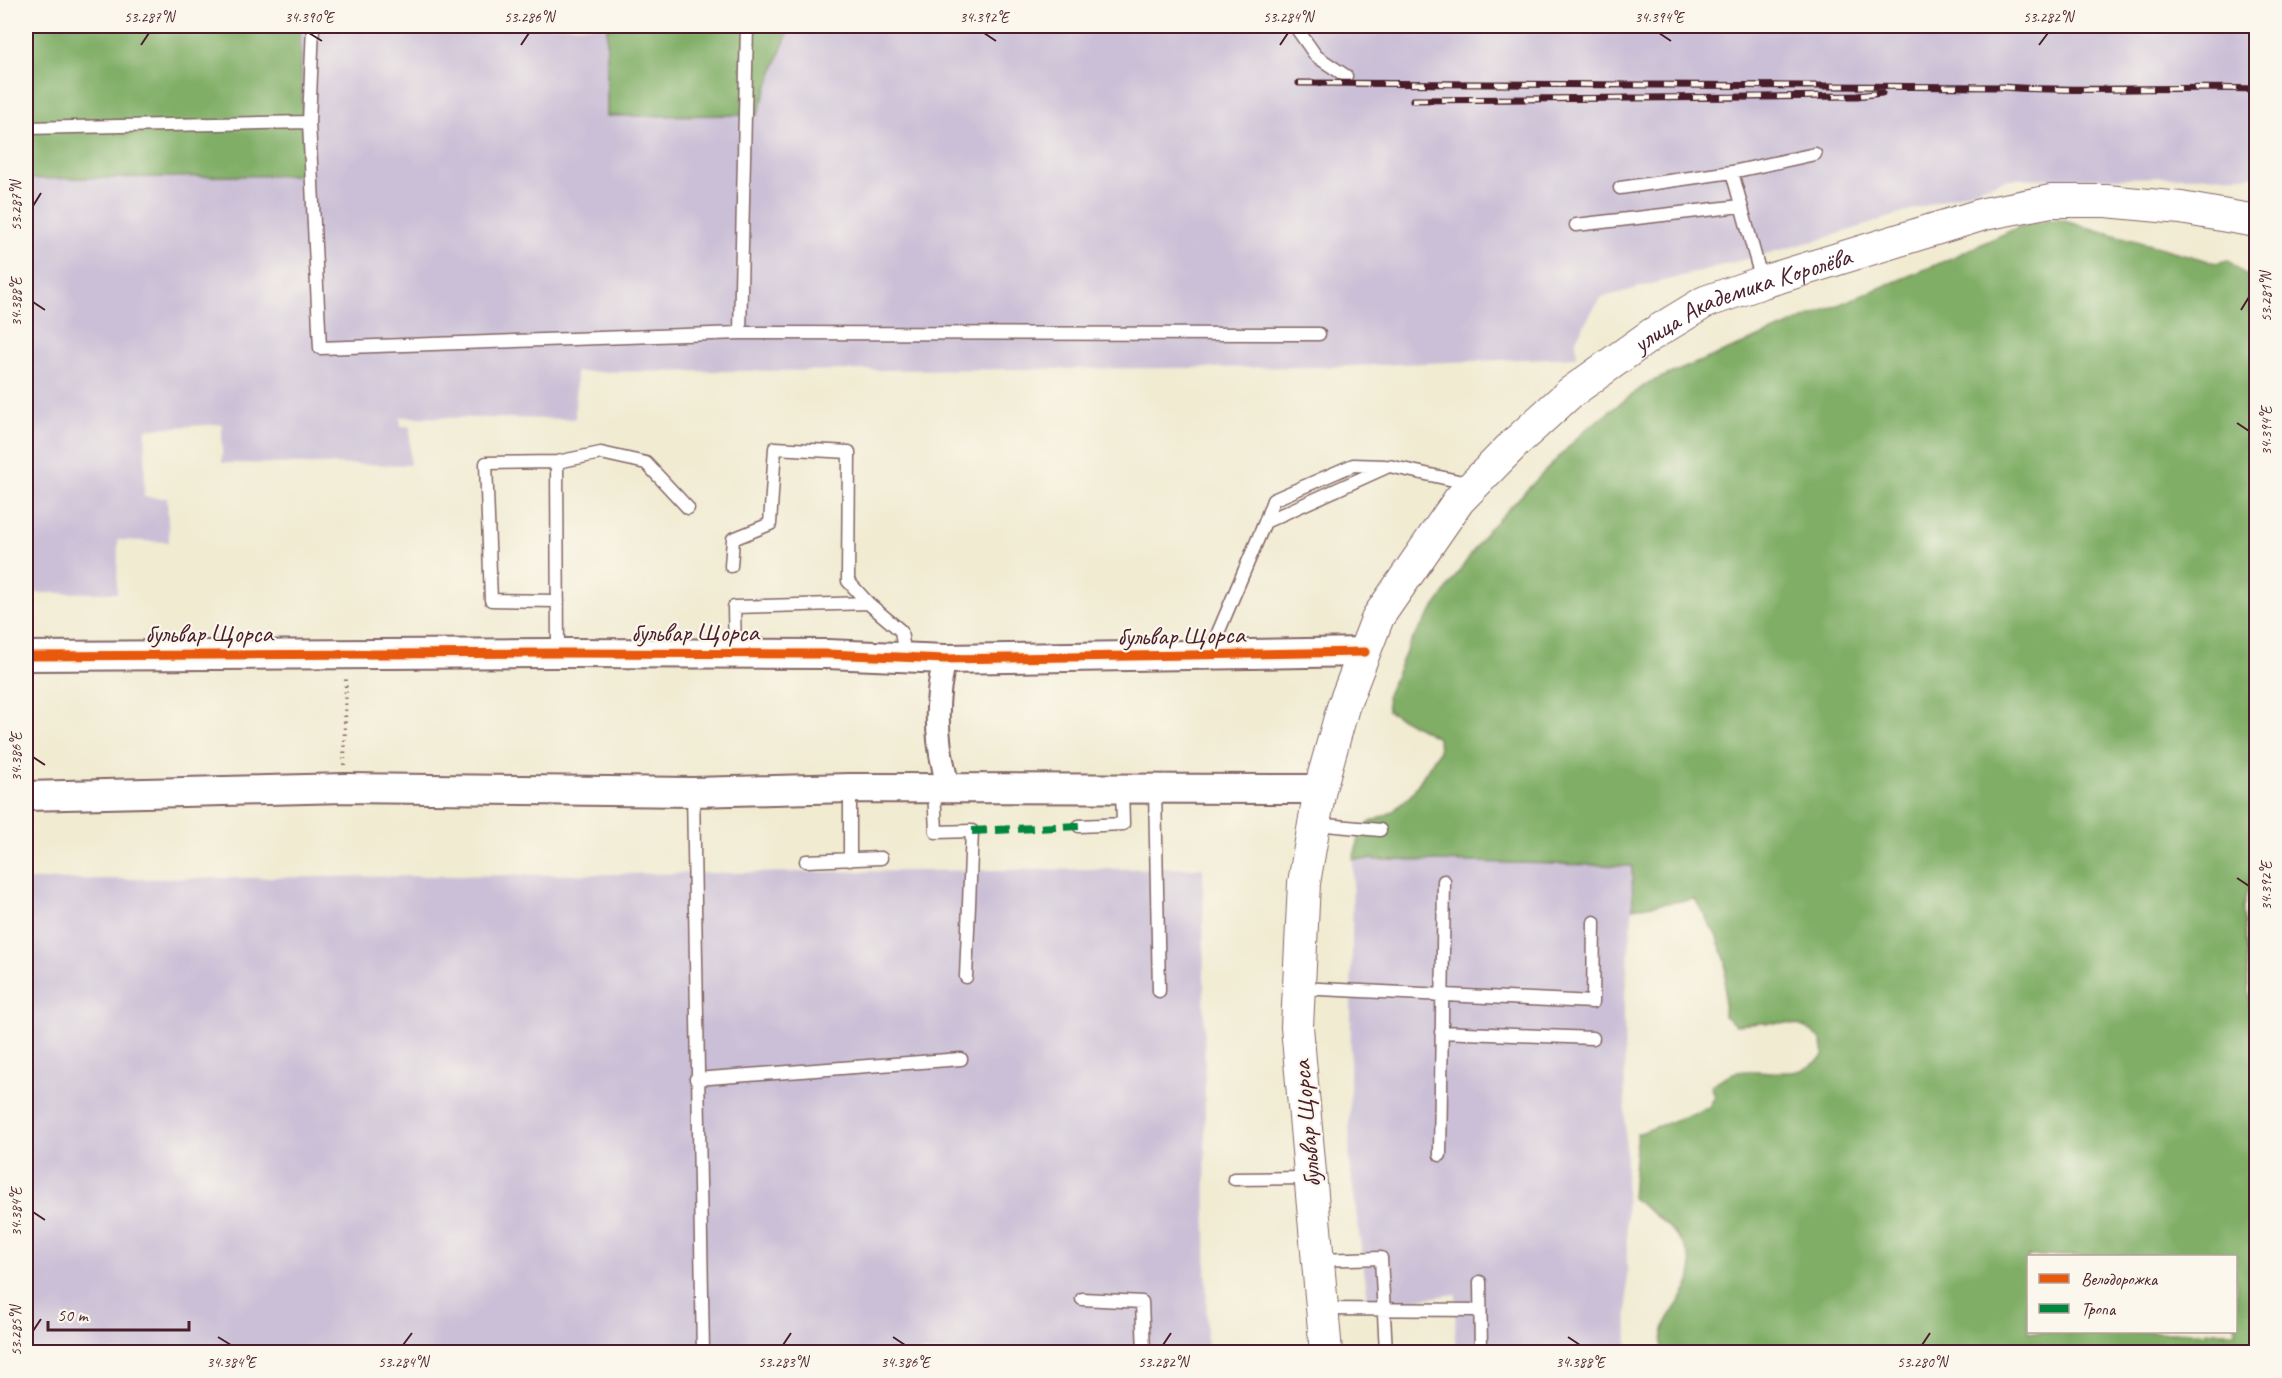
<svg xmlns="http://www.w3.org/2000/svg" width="2282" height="1378" font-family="Caveat,sans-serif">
	<rect width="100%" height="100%" fill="#fbf7ec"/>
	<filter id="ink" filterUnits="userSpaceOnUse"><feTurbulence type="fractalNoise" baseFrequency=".0167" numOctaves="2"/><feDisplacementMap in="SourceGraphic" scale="12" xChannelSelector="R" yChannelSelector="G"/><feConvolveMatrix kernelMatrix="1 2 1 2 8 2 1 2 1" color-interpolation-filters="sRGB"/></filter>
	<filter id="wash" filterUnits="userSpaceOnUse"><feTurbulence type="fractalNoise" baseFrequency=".008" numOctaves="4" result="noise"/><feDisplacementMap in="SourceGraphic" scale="24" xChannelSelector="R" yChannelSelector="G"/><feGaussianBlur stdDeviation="1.35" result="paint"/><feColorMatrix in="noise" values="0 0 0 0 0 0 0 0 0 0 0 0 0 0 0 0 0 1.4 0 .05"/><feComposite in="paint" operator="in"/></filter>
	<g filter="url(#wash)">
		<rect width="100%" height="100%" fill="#f1ebd2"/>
		<!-- industrial -->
		<path fill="#cabfd6" d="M 26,26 L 2256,26 L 2256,176 L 2008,179 L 1829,237 L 1600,298 L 1576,339 L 1577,357 L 1329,367 L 576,372 L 575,419 L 400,417 L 401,426 L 410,427 L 410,465 L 222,463 L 222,424 L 146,429 L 144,497 L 167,498 L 169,542 L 118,540 L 117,593 L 26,593 Z
			M 1353,859 L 1633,866 L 1633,908 L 1624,1006 L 1628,1352 L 1455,1352 L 1456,1294 L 1369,1306 L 1349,1160 Z
			M 1203,868 L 1207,1352 L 26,1352 L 26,880 Z"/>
		<!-- forest -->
		<path fill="#80ae66" stroke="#656648" stroke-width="1.5" fill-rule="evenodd" d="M 26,26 L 300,26 L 304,175 L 26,179 Z
			M 607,26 L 790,26 L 757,115 L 607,116 Z
			M 2057,219 L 2216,263 L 2228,260 L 2248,277 L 2256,373 L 2256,856 L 2243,907 L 2256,1105 L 2256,1352 L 1663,1352 C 1658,1325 1675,1311 1687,1289 C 1707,1250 1658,1217 1632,1198 L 1637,1134 L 1708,1108 L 1715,1097 L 1711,1085 C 1719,1081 1729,1073 1737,1072 C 1770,1066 1796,1085 1824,1055 C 1823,1051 1823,1045 1821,1041 C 1807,1016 1759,1023 1736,1025 L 1724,1016 L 1726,962 L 1716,935 L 1695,899 L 1633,908 L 1632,866 L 1353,859 L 1361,833 L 1369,823 L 1392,812 L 1411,795 L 1439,751 L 1438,738 L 1388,711 L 1387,695 L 1410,643 L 1487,531 L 1585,430 L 1648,383 L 1938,264 L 2021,226 ZM 2028,1256 L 2236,1256 L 2236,1332 L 2028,1332 Z"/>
	</g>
	<g filter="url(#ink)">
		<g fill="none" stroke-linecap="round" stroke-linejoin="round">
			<!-- service casing -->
			<g stroke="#846665" stroke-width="15">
				<path id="service" d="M 313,26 L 309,122 L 320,348 L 740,333 L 1319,334
					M 1295,26 L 1316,56 L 1346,76
					M 26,128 L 309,122
					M 1732,172 L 1815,154
					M 1620,188 L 1732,172 L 1762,281
					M 1576,225 L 1741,206
					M 740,333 L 747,26
					M 557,462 L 558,653
					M 1265,522 L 1273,500 L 1353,465 L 1385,466
					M 731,566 L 733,539 L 770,524 L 775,448 L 849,452 L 848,581 L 868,603 L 901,631 L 905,657
					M 558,601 L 491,600 L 486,463 L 557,462 L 601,453 L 646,463 L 688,508
					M 735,653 L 734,607 L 868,603
					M 1209,654 L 1265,522 L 1389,466 L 1472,484
					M 850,788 L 850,860
					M 934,788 L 936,832 L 972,831 L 966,977
					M 1155,789 L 1159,991
					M 693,792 L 703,1352
					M 1315,824 L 1380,830
					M 1079,826 L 1123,824 L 1122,788
					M 806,861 L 881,858
					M 1299,988 L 1593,1002 L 1594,922
					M 1441,1032 L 1593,1038
					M 696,1079 L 961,1059
					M 1440,1155 L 1444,881
					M 1234,1179 L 1309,1178
					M 1319,1260 L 1381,1258 L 1386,1352
					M 1480,1282 L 1481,1352
					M 1082,1299 L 1142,1302 L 1144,1352
					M 1322,1309 L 1480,1310"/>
			</g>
			<!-- minor casing -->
			<g stroke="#846665" stroke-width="26">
				<path id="minor" d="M 945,659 C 934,702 936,746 949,788"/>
			</g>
			<!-- tertiary casing -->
			<g stroke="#846665" stroke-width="32">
				<path id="tertiary" d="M 26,656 L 558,653 L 827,654 L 945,659 L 1365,652
					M 26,796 L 345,788 L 693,792 L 850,788 L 1320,789"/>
			</g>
			<!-- secondary casing -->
			<g stroke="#846665" stroke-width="34">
				<g id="secondary">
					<path id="s1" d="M 1326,1352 L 1297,1027 L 1304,883 L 1320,789 L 1343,707 L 1378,617 L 1459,500 L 1515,443 L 1570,393 L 1651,335 L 1705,302 L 1763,282 L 1984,214 L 2051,201 L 2106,201 L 2181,208 L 2256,221"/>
				</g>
			</g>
			<!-- path -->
			<path stroke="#846665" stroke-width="4" stroke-dasharray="1.5 4.5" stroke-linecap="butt" d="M 344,765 L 346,677"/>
			<!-- service -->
			<use href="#service" stroke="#fff" stroke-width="12"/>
			<!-- minor -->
			<use href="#minor" stroke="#fff" stroke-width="22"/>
			<!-- tertiary -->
			<use href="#tertiary" stroke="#fff" stroke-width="28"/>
			<!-- secondary -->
			<use href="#secondary" stroke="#fff" stroke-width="32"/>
			<!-- rail casing -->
			<g stroke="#4a1f2b" stroke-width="7">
				<path id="rail" d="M 1299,83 L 2002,87 C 2087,93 2172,86 2256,89
					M 1413,100 L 1857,96 L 1882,93"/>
			</g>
			<!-- rail -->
			<use href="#rail" stroke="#fbf7ec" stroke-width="4.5" stroke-dasharray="14" stroke-linecap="butt"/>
			<!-- quiet -->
			<path stroke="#00873e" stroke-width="8" stroke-dasharray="15 8" stroke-linecap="butt" d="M 972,831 L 1079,826"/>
			<!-- cycleway casing -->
			<g stroke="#fbf7ec" stroke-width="13">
				<path id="cycleway" d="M 26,656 L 558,653 L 827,654 L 945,659 L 1365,652"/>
			</g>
			<!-- cycleway -->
			<use href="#cycleway" stroke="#e8590c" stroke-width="9"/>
		</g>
	</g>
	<!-- ticks -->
	<path fill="none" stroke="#4a1f2b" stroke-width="2" d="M 309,33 L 322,41M 984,33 L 996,41M 1659,33 L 1671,41M 141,45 L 149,33M 521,45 L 529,33M 1280,45 L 1288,33M 2039,45 L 2048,33M 33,206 L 41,193M 33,302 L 45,310M 2241,310 L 2249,297M 2237,423 L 2249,431M 33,757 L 45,765M 2237,878 L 2249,886M 33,1212 L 45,1220M 33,1331 L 41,1319M 218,1337 L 231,1345M 893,1337 L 905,1345M 1568,1337 L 1580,1345M 403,1345 L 412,1333M 783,1345 L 791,1333M 1163,1345 L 1171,1333M 1922,1345 L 1930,1333"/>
	<g text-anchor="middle" stroke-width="4.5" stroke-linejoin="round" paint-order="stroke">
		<!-- street labels -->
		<g font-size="26" fill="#4a1f2b" stroke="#fbf7ec">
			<text dy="9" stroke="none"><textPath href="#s1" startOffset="1242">улица Академика Королёва</textPath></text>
			<text x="695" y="641">бульвар Щорса</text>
			<text x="209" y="642">бульвар Щорса</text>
			<text transform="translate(1181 635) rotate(-1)" y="9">бульвар Щорса</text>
			<text transform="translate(1306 1124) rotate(-95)" y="9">бульвар Щорса</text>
		</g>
	</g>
	<!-- margin -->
	<rect width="2282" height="1378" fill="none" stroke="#fbf7ec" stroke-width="66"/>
	<!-- legend -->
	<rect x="2027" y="1255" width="210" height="78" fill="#fbf7ec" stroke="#b4a19f" stroke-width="1.5"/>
	<rect x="2039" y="1274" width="30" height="9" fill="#e8590c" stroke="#b4a19f" stroke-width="1.5"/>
	<text x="2081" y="1285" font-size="18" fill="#4a1f2b">Велодорожка</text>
	<rect x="2039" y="1304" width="30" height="9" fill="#00873e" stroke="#b4a19f" stroke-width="1.5"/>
	<text x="2081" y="1315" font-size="18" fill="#4a1f2b">Тропа</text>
	<!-- scale -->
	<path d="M48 1321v9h141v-9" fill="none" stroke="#4a1f2b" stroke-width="3"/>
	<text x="57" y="1321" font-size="18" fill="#4a1f2b" stroke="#fbf7ec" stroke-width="4.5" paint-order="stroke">50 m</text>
	<rect x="33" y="33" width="2216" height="1312" fill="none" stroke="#4a1f2b" stroke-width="2"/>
	<g font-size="15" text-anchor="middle" fill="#4a1f2b">
		<text x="149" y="22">53.287°N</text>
		<text x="309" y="22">34.390°E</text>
		<text x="529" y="22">53.286°N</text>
		<text x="984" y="22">34.392°E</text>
		<text x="1288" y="22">53.284°N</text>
		<text x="1659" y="22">34.394°E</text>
		<text x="2048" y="22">53.282°N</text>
		<text transform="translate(16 206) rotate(-90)" y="5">53.287°N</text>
		<text transform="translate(2266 297) rotate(-90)" y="5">53.281°N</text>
		<text transform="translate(16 302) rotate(-90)" y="5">34.388°E</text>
		<text transform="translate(2266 431) rotate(-90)" y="5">34.394°E</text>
		<text transform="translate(16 757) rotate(-90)" y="5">34.386°E</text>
		<text transform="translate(2266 886) rotate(-90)" y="5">34.392°E</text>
		<text transform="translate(16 1212) rotate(-90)" y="5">34.384°E</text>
		<text transform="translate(16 1331) rotate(-90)" y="5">53.285°N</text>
		<text x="231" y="1367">34.384°E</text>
		<text x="403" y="1367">53.284°N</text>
		<text x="783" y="1367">53.283°N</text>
		<text x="905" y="1367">34.386°E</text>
		<text x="1163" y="1367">53.282°N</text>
		<text x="1580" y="1367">34.388°E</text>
		<text x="1922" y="1367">53.280°N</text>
	</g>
</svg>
